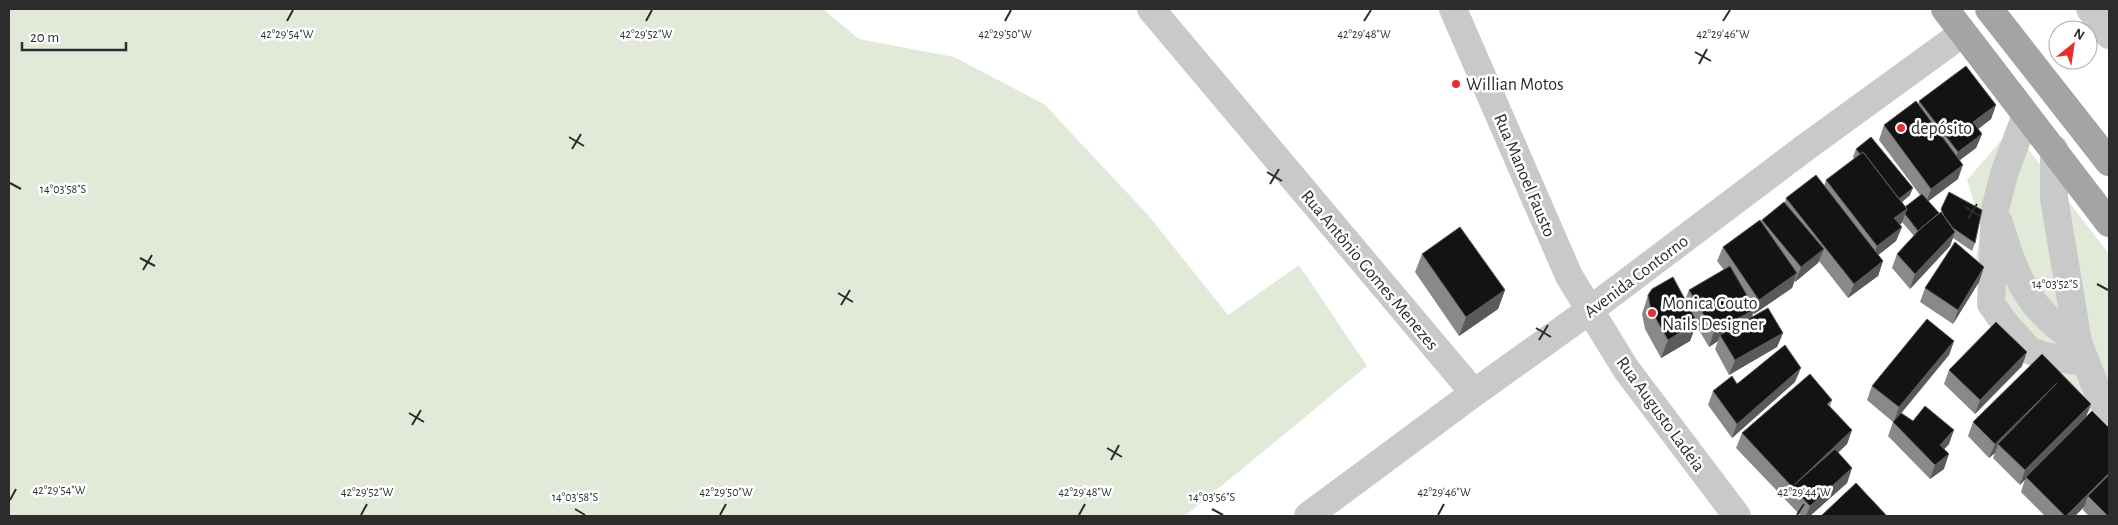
<svg xmlns="http://www.w3.org/2000/svg" width="2118" height="525" font-family="'Alegreya Sans',sans-serif">
	<rect width="100%" height="100%" fill="#fff"/>
	<!-- green -->
	<path fill="#e1ead9" d="M 9,9 L 823,9 L 859,39 L 954,57 L 1044,104 L 1148,215 L 1228,315 L 1299,265 L 1367,366 L 1185,516 L 9,516 Z
		M 2012,128 L 2109,254 L 2109,434 L 1994,313 L 1976,260 L 1981,225 L 1967,180 Z"/>
	<g fill="none" stroke-linecap="round" stroke-linejoin="round">
		<!-- minor -->
		<path stroke="#c9c9c9" stroke-width="28" d="M 1151,9 L 1474,393
			M 1453,9 L 1569,276 L 1626,369 L 1737,516
			M 2090,9 L 2109,35
			M 2026,115 L 2005,171 L 1995,209 L 1991,304 L 2007,326 L 2029,350 L 2044,356 L 2084,362
			M 2054,149 L 2054,198 L 2078,342 L 2098,393 L 2109,412
			M 1999,223 C 2017,280 2026,307 2078,342
			M 1308,516 L 1474,393 L 1590,310 L 1806,147 L 1963,33"/>
		<!-- major -->
		<path stroke="#a4a4a4" stroke-width="28" d="M 1945,9 L 2109,223
			M 1989,9 L 2109,162"/>
	</g>
	<!-- wall -->
	<path fill="#898989" d="M 1919,101 L 1996,105 L 1991,119 L 1978,129 L 1982,134 L 1976,148 L 1960,160 L 1958,179 L 1928,201 L 1939,213 L 1941,212 L 1949,192 L 1975,243 L 1972,251 L 1953,238 L 1950,246 L 1910,289 L 1892,268 L 1897,254 L 1914,236 L 1902,222 L 1900,225 L 1902,227 L 1896,241 L 1878,255 L 1883,261 L 1878,276 L 1848,298 L 1819,261 L 1818,263 L 1795,282 L 1795,280 L 1792,288 L 1754,314 L 1753,313 L 1752,317 L 1783,333 L 1777,347 L 1729,375 L 1715,349 L 1718,341 L 1709,347 L 1696,325 L 1690,341 L 1661,358 L 1645,329 L 1642,314 L 1648,295 L 1685,300 L 1689,290 L 1724,270 L 1717,261 L 1723,247 L 1761,222 L 1762,220 L 1785,202 L 1786,198 L 1824,186 L 1826,180 L 1854,159 L 1853,157 L 1856,149 L 1910,195 L 1902,202 L 1905,207 L 1920,195 L 1879,140 L 1884,125 L 1918,104 Z
		M 1422,254 L 1505,290 L 1498,309 L 1459,336 L 1415,272 Z
		M 1984,267 L 1979,282 L 1953,324 L 1920,302 L 1925,288 Z
		M 1954,341 L 1949,355 L 1901,413 L 1949,444 L 1944,449 L 1944,469 L 1930,479 L 1888,436 L 1893,422 L 1867,400 L 1872,386 Z
		M 2022,366 L 1975,414 L 1944,384 L 1949,370 Z
		M 1795,382 L 1732,438 L 1708,405 L 1713,391 Z
		M 1832,400 L 1830,406 L 1852,430 L 1847,444 L 1838,453 L 1852,468 L 1847,483 L 1810,516 L 1801,516 L 1736,448 L 1742,433 Z
		M 2091,404 L 2086,417 L 2109,516 L 2089,516 L 2083,510 L 2084,507 L 2075,516 L 2045,516 L 2021,492 L 2025,479 L 2020,485 L 1993,458 L 1995,453 L 1989,458 L 1968,436 L 1973,422 Z"/>
	<!-- shaded-wall -->
	<path fill="#5a5a5a" d="M 1996,105 L 1991,119 L 1968,137 L 1973,122 Z
		M 1982,134 L 1976,148 L 1952,166 L 1958,152 Z
		M 1963,165 L 1958,179 L 1926,203 L 1931,189 Z
		M 1913,188 L 1910,195 L 1895,208 L 1898,200 Z
		M 1907,209 L 1902,223 L 1889,232 L 1894,218 Z
		M 1902,227 L 1896,241 L 1872,260 L 1877,246 Z
		M 1955,232 L 1950,246 L 1910,289 L 1915,274 Z
		M 1824,249 L 1818,263 L 1795,282 L 1801,267 Z
		M 1883,261 L 1878,276 L 1848,298 L 1854,284 Z
		M 1984,267 L 1979,282 L 1953,324 L 1958,310 Z
		M 1797,273 L 1792,288 L 1754,314 L 1759,300 Z
		M 1505,290 L 1498,309 L 1459,336 L 1466,317 Z
		M 1755,309 L 1749,323 L 1720,335 L 1718,341 L 1709,347 L 1714,332 Z
		M 1697,322 L 1690,341 L 1661,358 L 1668,340 Z
		M 1783,333 L 1777,347 L 1729,375 L 1735,360 Z
		M 1954,341 L 1949,355 L 1894,422 L 1899,407 Z
		M 2027,352 L 2022,366 L 1975,414 L 1980,400 Z
		M 1801,368 L 1795,382 L 1732,438 L 1737,424 Z
		M 2057,383 L 1998,444 L 1995,453 L 1989,458 L 1995,444 Z
		M 2091,404 L 2085,419 L 2020,485 L 2025,470 Z
		M 1852,430 L 1847,444 L 1796,492 L 1794,485 Z
		M 1954,430 L 1949,444 L 1935,459 L 1940,445 Z
		M 1949,454 L 1944,469 L 1930,479 L 1935,465 Z
		M 1852,468 L 1847,483 L 1810,516 L 1806,516 L 1810,506 Z
		M 2109,473 L 2109,482 L 2088,496 L 2084,507 L 2075,516 L 2066,516 Z"/>
	<!-- building -->
	<path fill="#131313" stroke="#5a5a5a" d="M 1966,66 L 1996,105 L 1973,122 L 1982,134 L 1958,152 L 1919,101 Z
		M 1916,101 L 1963,165 L 1931,189 L 1884,125 Z
		M 1871,137 L 1913,188 L 1899,199 L 1863,152 L 1860,154 L 1856,149 Z
		M 1863,152 L 1907,209 L 1894,218 L 1902,227 L 1877,246 L 1826,180 Z
		M 1816,175 L 1883,261 L 1854,284 L 1786,198 Z
		M 1949,192 L 1982,210 L 1975,243 L 1953,228 L 1944,216 L 1941,209 Z
		M 1922,194 L 1939,213 L 1918,231 L 1905,214 L 1907,209 L 1905,207 Z
		M 1784,202 L 1824,249 L 1801,267 L 1762,220 Z
		M 1941,212 L 1955,232 L 1915,274 L 1897,254 L 1921,228 Z
		M 1760,220 L 1797,273 L 1759,300 L 1723,247 Z
		M 1460,227 L 1505,290 L 1466,317 L 1422,254 Z
		M 1955,242 L 1984,267 L 1958,310 L 1925,288 Z
		M 1730,266 L 1755,309 L 1714,332 L 1689,290 Z
		M 1673,277 L 1697,322 L 1668,340 L 1651,310 L 1648,295 L 1652,289 Z
		M 1768,308 L 1783,333 L 1735,360 L 1720,335 Z
		M 1927,319 L 1954,341 L 1899,407 L 1872,386 Z
		M 1996,322 L 2027,352 L 1980,400 L 1949,370 Z
		M 1785,345 L 1801,368 L 1737,424 L 1713,391 L 1732,376 L 1737,384 Z
		M 2042,354 L 2091,404 L 2025,470 L 1998,444 L 2057,383 L 1995,444 L 1973,422 Z
		M 1810,374 L 1832,400 L 1827,404 L 1852,430 L 1794,485 L 1835,449 L 1852,468 L 1810,506 L 1742,433 Z
		M 1925,406 L 1954,430 L 1940,445 L 1949,454 L 1935,465 L 1893,422 L 1901,413 L 1913,421 Z
		M 2092,411 L 2109,428 L 2109,473 L 2066,516 L 2065,516 L 2026,477 Z
		M 2109,475 L 2109,516 L 2108,516 L 2088,496 Z
		M 1856,483 L 1887,516 L 1821,516 Z"/>
	<!-- ticks -->
	<path fill="none" stroke="#2c2c2c" stroke-width="2" d="M 287,21 L 293,10M 646,21 L 652,10M 1005,21 L 1011,10M 1364,21 L 1371,10M 1723,21 L 1730,10M 1695,52 L 1711,61M 1699,64 L 1707,49M 569,137 L 584,146M 572,149 L 581,134M 1267,172 L 1282,181M 10,183 L 21,189M 1270,184 L 1279,169M 1965,207 L 1980,216M 1968,219 L 1977,204M 140,258 L 155,266M 143,270 L 152,255M 2097,284 L 2108,290M 838,293 L 853,302M 841,305 L 850,290M 1536,328 L 1551,337M 1539,340 L 1548,325M 409,413 L 424,422M 412,425 L 421,410M 1107,448 L 1122,457M 1111,460 L 1119,445M 10,500 L 16,489M 575,509 L 585,515M 1212,509 L 1223,515M 361,515 L 367,504M 720,515 L 726,504M 1079,515 L 1085,504M 1438,515 L 1444,504M 1797,515 L 1804,504"/>
	<!-- markers -->
	<g fill="#e52f2c" stroke="#fff" stroke-width="2">
		<circle cx="1456" cy="84" r="5"/>
		<circle cx="1901" cy="128" r="5"/>
		<circle cx="1652" cy="313" r="5"/>
	</g>
	<g text-anchor="middle" stroke-width="5" stroke-linejoin="round" paint-order="stroke">
		<!-- poi labels -->
		<g font-size="18" fill="#2c2c2c" stroke="#fff" text-anchor="start">
			<text x="1466" y="90">Willian Motos</text>
			<text x="1911" y="134">depósito</text>
			<text x="1662" y="309">Monica Couto<tspan x="1662" dy="21">Nails Designer</tspan></text>
		</g>
		<!-- street labels -->
		<g font-size="18" fill="#2c2c2c" stroke="#fff">
			<text transform="translate(1525 175) rotate(67)" y="6">Rua Manoel Fausto</text>
			<text transform="translate(1370 270) rotate(50)" y="6">Rua Antônio Gomes Menezes</text>
			<text transform="translate(1636 276) rotate(-37)" y="6">Avenida Contorno</text>
			<text transform="translate(1661 414) rotate(54)" y="6">Rua Augusto Ladeia</text>
		</g>
	</g>
	<g font-size="12" text-anchor="middle" fill="#2c2c2c" stroke="#fff" stroke-width="5" stroke-linejoin="round" paint-order="stroke">
		<text x="287" y="38">42°29'54"W</text>
		<text x="646" y="38">42°29'52"W</text>
		<text x="1005" y="38">42°29'50"W</text>
		<text x="1364" y="38">42°29'48"W</text>
		<text x="1723" y="38">42°29'46"W</text>
		<text x="63" y="193">14°03'58"S</text>
		<text x="2055" y="288">14°03'52"S</text>
		<text x="59" y="494">42°29'54"W</text>
		<text x="367" y="496">42°29'52"W</text>
		<text x="726" y="496">42°29'50"W</text>
		<text x="1085" y="496">42°29'48"W</text>
		<text x="1444" y="496">42°29'46"W</text>
		<text x="1804" y="496">42°29'44"W</text>
		<text x="575" y="501">14°03'58"S</text>
		<text x="1212" y="501">14°03'56"S</text>
	</g>
	<!-- border -->
	<rect width="2118" height="525" fill="none" stroke="#2c2c2c" stroke-width="20"/>
	<!-- north arrow -->
	<g transform="translate(2073 45) rotate(30)"><circle r="24" fill="#ffffff" stroke="#ababab"/>
	<path d="M0-4L9 19L0 12L-9 19Z" fill="#e52f2c"/>
	<text y="-8" font-size="14" font-weight="bold" text-anchor="middle" fill="#2c2c2c">N</text>
	</g>
	<!-- scale -->
	<path d="M22 42v8h104v-8" fill="none" stroke="#2c2c2c" stroke-width="2.5"/>
	<text x="30" y="42" font-size="15" fill="#2c2c2c" stroke="#ffffff" stroke-width="4" paint-order="stroke">20 m</text>
</svg>
